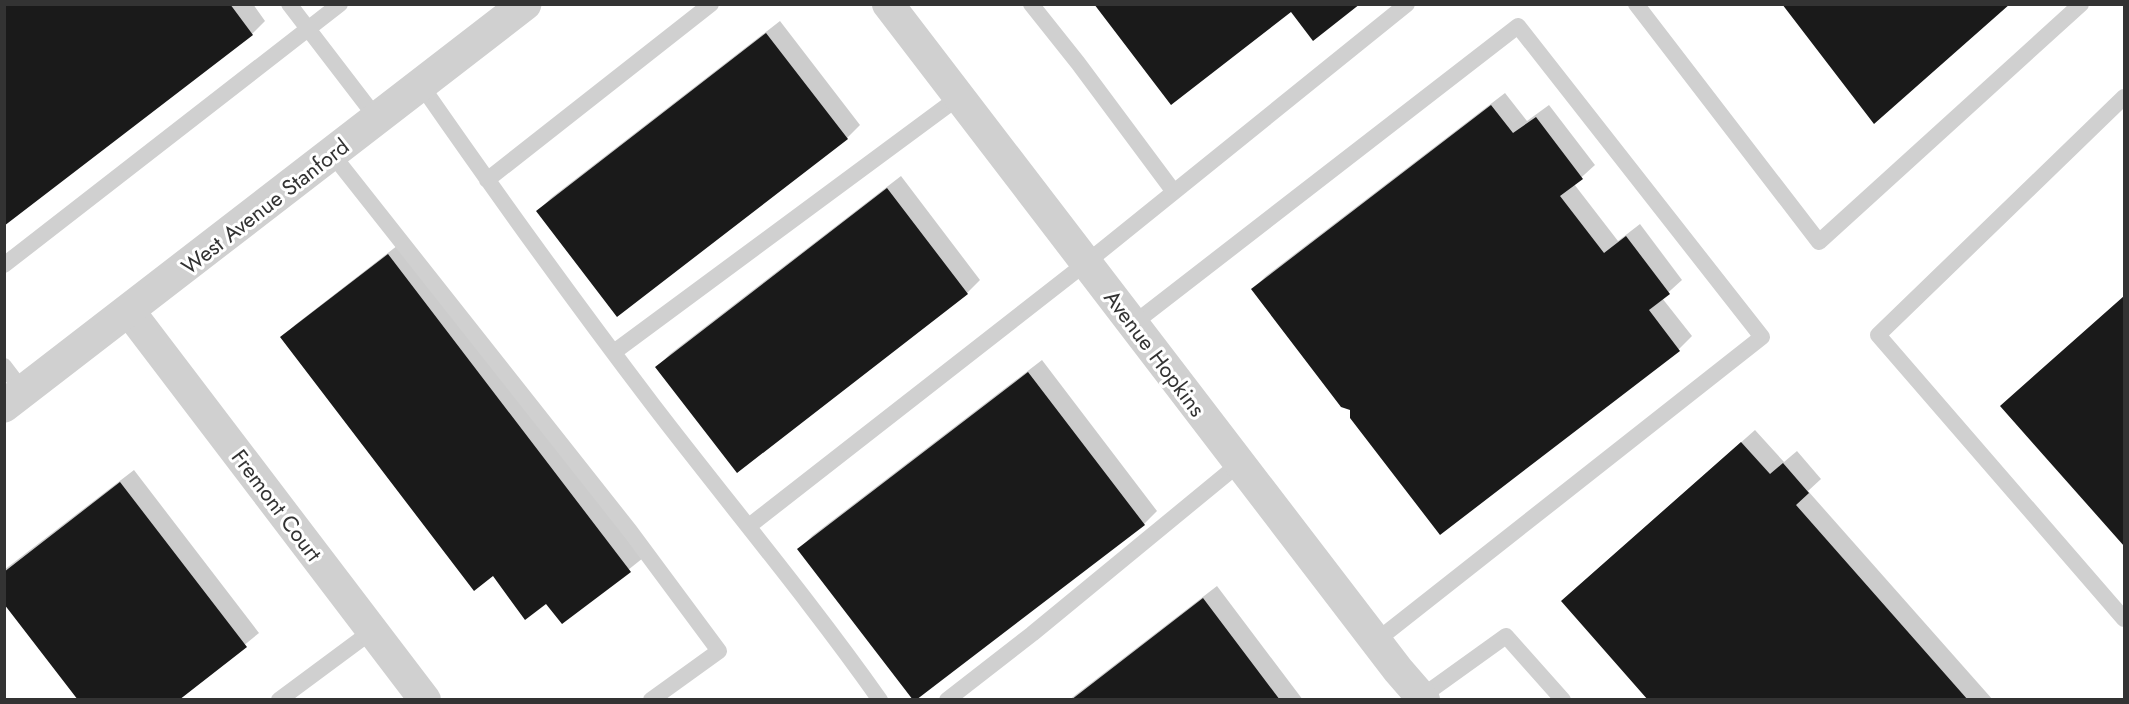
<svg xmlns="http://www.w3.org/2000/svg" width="2129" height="704" font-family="Jost,sans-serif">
	<rect width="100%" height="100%" fill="#fff"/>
	<!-- shadow -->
	<path fill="#0003" d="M 4,4 L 253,4 L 265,21 L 252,34 L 4,224 Z
		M 780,21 L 860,125 L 847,138 L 538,211 L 551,198 Z
		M 1505,93 L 1527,121 L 1549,105 L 1595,165 L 1574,184 L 1618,241 L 1640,224 L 1682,280 L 1662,298 L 1692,336 L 1679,349 L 1352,408 L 1253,289 L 1266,276 Z
		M 901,176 L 980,280 L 967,293 L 657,367 L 670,354 Z
		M 402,242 L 643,558 L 563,622 L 546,602 L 493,574 L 282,338 L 295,325 Z
		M 2124,297 L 2124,544 L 2002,406 Z
		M 1042,360 L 1157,511 L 1144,524 L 799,549 L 812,536 Z
		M 1755,430 L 1784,462 L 1797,451 L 1821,479 L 1808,491 L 1993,700 L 1650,700 L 1576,588 Z
		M 134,470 L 259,633 L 177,700 L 4,602 L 4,570 Z
		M 1217,586 L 1303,700 L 1069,700 Z"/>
	<!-- building -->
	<path fill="#1a1a1a" d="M 4,4 L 230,4 L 253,35 L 4,226 Z
		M 1094,4 L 1360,4 L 1313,41 L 1291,12 L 1171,105 Z
		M 1782,4 L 2010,4 L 1874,124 Z
		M 766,33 L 848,139 L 617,317 L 536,211 Z
		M 1491,105 L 1513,133 L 1536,117 L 1583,179 L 1560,196 L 1604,253 L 1626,236 L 1670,294 L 1649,310 L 1680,351 L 1440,535 L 1350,418 L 1350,410 L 1341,407 L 1251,289 Z
		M 887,188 L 968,294 L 737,473 L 655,367 Z
		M 388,254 L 631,572 L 562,624 L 546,604 L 525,620 L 493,576 L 474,591 L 280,337 Z
		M 2124,296 L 2124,546 L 2000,406 Z
		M 1028,372 L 1145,525 L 916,700 L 913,700 L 797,549 Z
		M 1741,442 L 1770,474 L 1783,463 L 1809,493 L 1796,505 L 1968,700 L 1648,700 L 1561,601 Z
		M 120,482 L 247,647 L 179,700 L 78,700 L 4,604 L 4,572 Z
		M 1203,598 L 1280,700 L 1071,700 Z"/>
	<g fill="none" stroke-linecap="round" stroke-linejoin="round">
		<!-- service -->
		<path stroke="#d0d0d0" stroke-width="16" d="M 289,4 L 378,120
			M 1031,4 L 1078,63 L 1174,192
			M 1636,4 L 1819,242 L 2081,4
			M 421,85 C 496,193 573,300 653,405 C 728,503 808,598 880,700
			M 2124,97 L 1878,335 L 2124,619
			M 332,154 L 630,531 L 719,651 L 651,700
			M 487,180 L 711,4
			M 4,265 L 340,4
			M 1133,324 L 1518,26 L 1762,337 L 1376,641
			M 614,352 L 959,97
			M 4,366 L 23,391
			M 749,526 L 1086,263 L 1407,4
			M 1421,697 L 1506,636 L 1563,700
			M 279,700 L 372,631
			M 947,700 L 1032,634 L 1240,463"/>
		<!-- minor -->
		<path stroke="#d0d0d0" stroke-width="32" d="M 888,4 L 1398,670 L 1424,700
			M 129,311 L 425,700"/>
		<!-- tertiary -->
		<path stroke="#d0d0d0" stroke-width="33" d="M 4,406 L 525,4"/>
	</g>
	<g text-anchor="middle" stroke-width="6" stroke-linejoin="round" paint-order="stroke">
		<!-- street labels -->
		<g font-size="22" fill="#333" stroke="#fff">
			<text transform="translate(265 206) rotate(-38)" y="8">West Avenue Stanford</text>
			<text transform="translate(1155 353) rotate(53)" y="8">Avenue Hopkins</text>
			<text transform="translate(277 505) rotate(53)" y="8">Fremont Court</text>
		</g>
	</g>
	<!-- border -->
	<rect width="2129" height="704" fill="none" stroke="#333333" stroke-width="12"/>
</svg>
